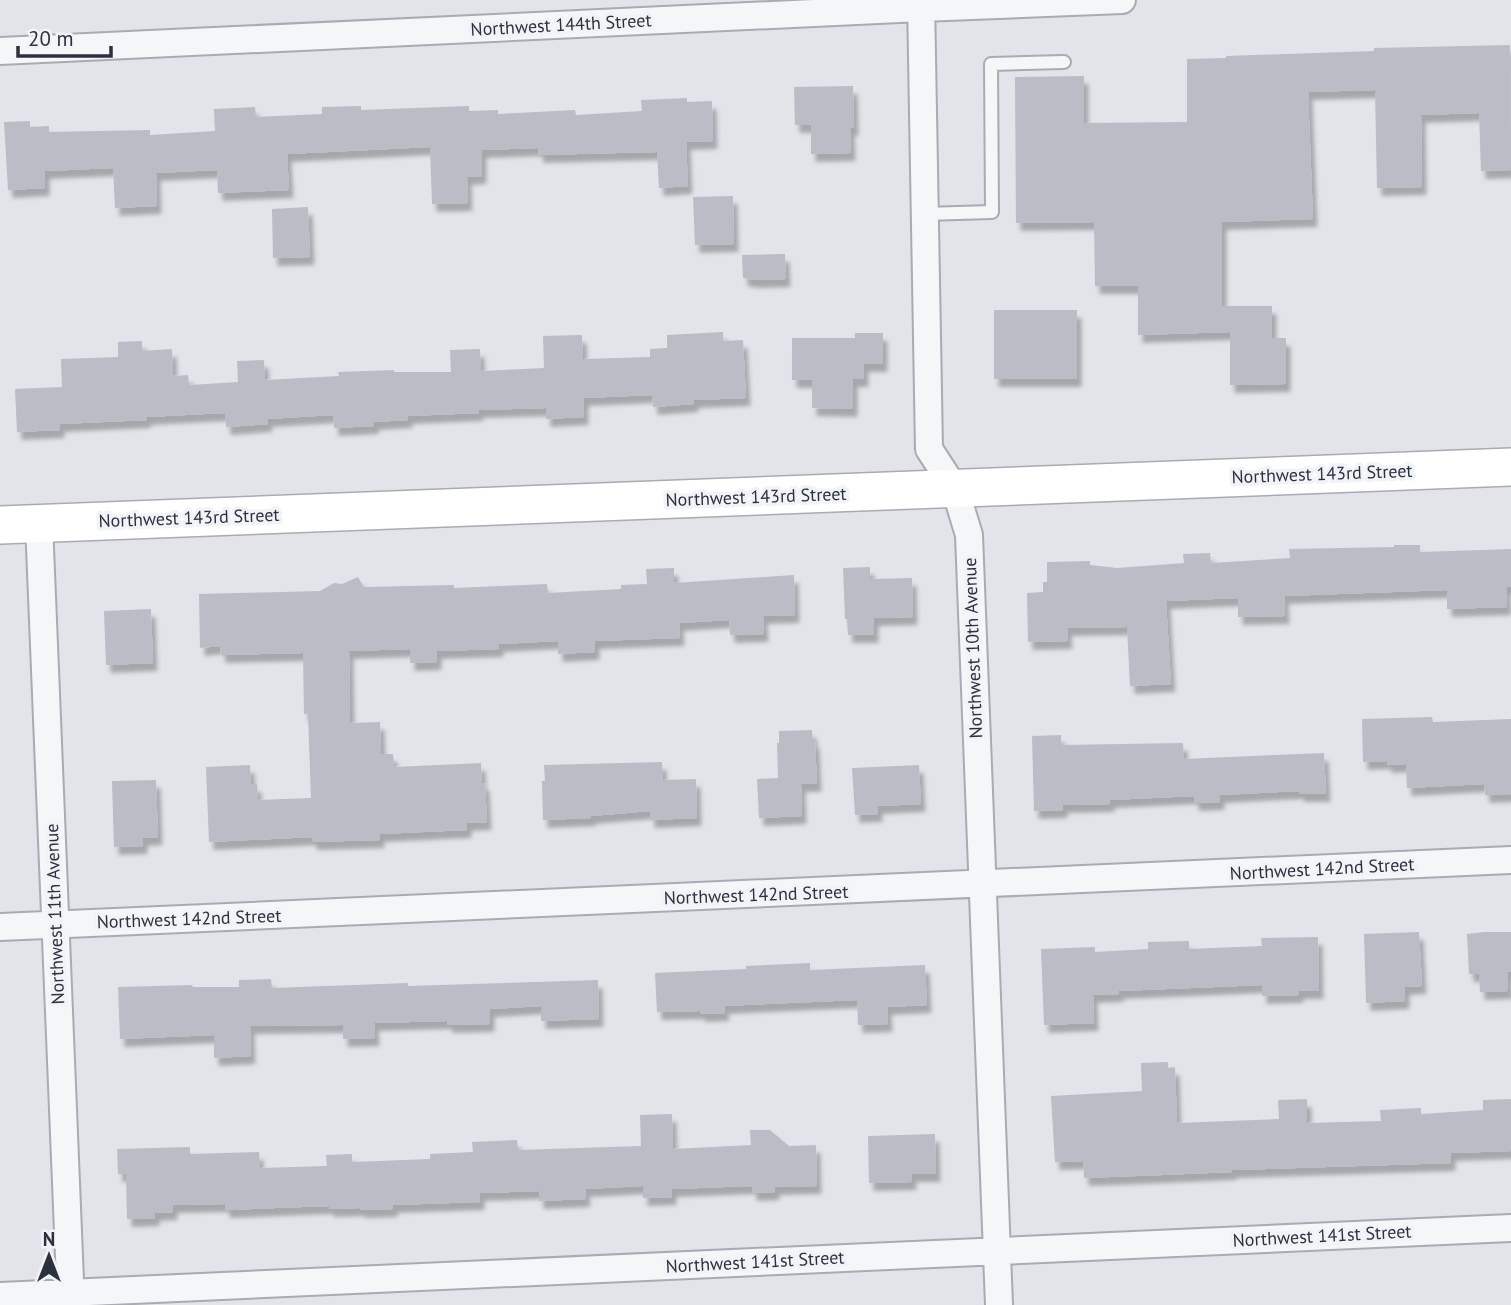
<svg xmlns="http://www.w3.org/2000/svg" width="1511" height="1305" font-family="'PT Sans',sans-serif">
	<defs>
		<filter id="shadow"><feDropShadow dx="4.5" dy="8" stdDeviation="2" flood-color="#0004"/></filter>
	</defs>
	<rect width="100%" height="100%" fill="#e2e4e9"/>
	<!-- building -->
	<path fill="#babdc6" filter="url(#shadow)" d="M 1510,45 L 1511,170 L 1481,171 L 1479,113 L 1421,115 L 1422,187 L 1377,188 L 1375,90 L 1308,92 L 1313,219 L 1222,222 L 1222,306 L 1272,306 L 1272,338 L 1286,338 L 1286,384 L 1230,385 L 1230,332 L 1138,335 L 1138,286 L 1095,286 L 1094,222 L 1016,223 L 1015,77 L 1084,76 L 1084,123 L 1187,122 L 1187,59 L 1226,58 L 1226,56 L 1374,51 L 1374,48 Z
		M 853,86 L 854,128 L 850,128 L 851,153 L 811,154 L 811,125 L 795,125 L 794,87 Z
		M 687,98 L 687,102 L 712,101 L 713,141 L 686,142 L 688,186 L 659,188 L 657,152 L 539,155 L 538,148 L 482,150 L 482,176 L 467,177 L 468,203 L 432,204 L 430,147 L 287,154 L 289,190 L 218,193 L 217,170 L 156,173 L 157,206 L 115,208 L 113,168 L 45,171 L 45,188 L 8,190 L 4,122 L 30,121 L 30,127 L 49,126 L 49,132 L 150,130 L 150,135 L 215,131 L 214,109 L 255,107 L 256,117 L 322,114 L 322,107 L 361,106 L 361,110 L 469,106 L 469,111 L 498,110 L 498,114 L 575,110 L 576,115 L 642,111 L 641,100 Z
		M 733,196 L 734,244 L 695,245 L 693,197 Z
		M 308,207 L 310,257 L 273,258 L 272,209 Z
		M 785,254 L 786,279 L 754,280 L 743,278 L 742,255 Z
		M 994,310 L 1077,310 L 1077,379 L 994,379 Z
		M 723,332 L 723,341 L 743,340 L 746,398 L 694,400 L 694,404 L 653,407 L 652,395 L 584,398 L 584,417 L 546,419 L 546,408 L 478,410 L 479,413 L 408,416 L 408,420 L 374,422 L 374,426 L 334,428 L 333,415 L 267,419 L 268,424 L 226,427 L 225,413 L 146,417 L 147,420 L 60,424 L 60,430 L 17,432 L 15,389 L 62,387 L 61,359 L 118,357 L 118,342 L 142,341 L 142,351 L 172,349 L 173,376 L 188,375 L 189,385 L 238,382 L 237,361 L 264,360 L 265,380 L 339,376 L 338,372 L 394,370 L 394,372 L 451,372 L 450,350 L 480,349 L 481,371 L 544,368 L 543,336 L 582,335 L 583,359 L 650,357 L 650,349 L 667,348 L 667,335 Z
		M 855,333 L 883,333 L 883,364 L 864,364 L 864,379 L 853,379 L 853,409 L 812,408 L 812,380 L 792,380 L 792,338 L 855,338 Z
		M 1394,545 L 1420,545 L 1420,552 L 1511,549 L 1511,587 L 1506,587 L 1507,607 L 1447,609 L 1447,590 L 1284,596 L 1285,616 L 1238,617 L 1238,598 L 1166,601 L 1171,684 L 1130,686 L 1127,627 L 1067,628 L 1068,641 L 1028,642 L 1027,593 L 1043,592 L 1043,582 L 1047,582 L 1047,562 L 1090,561 L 1090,565 L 1117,568 L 1184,563 L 1183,554 L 1210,553 L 1211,563 L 1290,558 L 1289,549 L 1394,547 Z
		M 870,567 L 870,579 L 912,578 L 913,617 L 874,618 L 874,635 L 848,635 L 847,619 L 845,619 L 843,568 Z
		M 674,568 L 674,583 L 794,575 L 795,615 L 763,616 L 764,634 L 730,635 L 729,620 L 679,623 L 680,638 L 595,641 L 595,652 L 558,654 L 558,641 L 499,644 L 499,649 L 437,651 L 437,662 L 410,663 L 410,649 L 349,651 L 350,723 L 380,722 L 381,754 L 393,754 L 394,767 L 481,763 L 482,783 L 485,783 L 487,822 L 467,823 L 467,830 L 380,834 L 380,840 L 312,842 L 312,837 L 209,842 L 206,767 L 250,765 L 251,785 L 257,784 L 258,800 L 311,798 L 308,714 L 304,714 L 303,653 L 221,655 L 220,646 L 200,648 L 199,594 L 320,591 L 334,583 L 342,584 L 358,577 L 364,587 L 454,585 L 454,588 L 547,584 L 548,593 L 621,589 L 621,585 L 647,584 L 646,569 Z
		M 151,609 L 153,663 L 106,665 L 104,611 Z
		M 1432,717 L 1433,722 L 1511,719 L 1511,794 L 1485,795 L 1484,784 L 1407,788 L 1406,764 L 1387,765 L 1387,761 L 1363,762 L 1362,719 Z
		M 812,730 L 813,741 L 815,741 L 817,784 L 801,784 L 802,816 L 759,818 L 757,779 L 778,778 L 777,743 L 779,743 L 779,731 Z
		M 1061,735 L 1061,745 L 1183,743 L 1184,759 L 1324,753 L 1326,794 L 1300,794 L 1299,791 L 1220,795 L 1220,802 L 1194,803 L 1194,796 L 1110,800 L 1110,804 L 1063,805 L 1063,810 L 1034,811 L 1032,736 Z
		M 662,762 L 663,780 L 696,779 L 697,818 L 650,820 L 650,811 L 591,816 L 591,818 L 543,820 L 542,781 L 545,781 L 544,765 Z
		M 919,765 L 921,804 L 878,806 L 878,814 L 855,815 L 852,768 Z
		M 156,780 L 158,837 L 143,838 L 143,846 L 114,847 L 112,781 Z
		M 1419,932 L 1422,986 L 1405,987 L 1405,1001 L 1366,1003 L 1364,934 Z
		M 1484,932 L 1511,932 L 1511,972 L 1508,972 L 1508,991 L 1480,992 L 1479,974 L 1469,974 L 1467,934 Z
		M 1318,937 L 1319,991 L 1299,991 L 1299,995 L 1262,996 L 1262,985 L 1119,991 L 1119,994 L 1093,995 L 1094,1023 L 1044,1025 L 1041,949 L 1095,947 L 1095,952 L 1148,949 L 1148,942 L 1189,941 L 1189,949 L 1262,946 L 1261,938 Z
		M 810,963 L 810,970 L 925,965 L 927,1005 L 887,1007 L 888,1024 L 858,1025 L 857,1000 L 724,1006 L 725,1013 L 700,1014 L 700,1011 L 657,1012 L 655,973 L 746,969 L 746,966 Z
		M 271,979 L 272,988 L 408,983 L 408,986 L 598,980 L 599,1019 L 541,1021 L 541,1006 L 490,1009 L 490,1024 L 448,1025 L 447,1021 L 374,1023 L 375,1038 L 343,1039 L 343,1025 L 250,1026 L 251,1056 L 214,1058 L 214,1035 L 120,1039 L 118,987 L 192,985 L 193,987 L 239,987 L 239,980 Z
		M 1168,1062 L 1168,1068 L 1175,1067 L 1177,1123 L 1279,1119 L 1278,1100 L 1307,1099 L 1307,1123 L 1381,1121 L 1380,1110 L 1421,1108 L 1421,1114 L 1483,1110 L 1483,1100 L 1511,1099 L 1511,1151 L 1451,1153 L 1451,1163 L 1232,1170 L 1232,1172 L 1162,1175 L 1084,1178 L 1083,1161 L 1055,1162 L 1051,1096 L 1142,1091 L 1141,1063 Z
		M 672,1114 L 673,1149 L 751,1145 L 750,1130 L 770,1130 L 789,1146 L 816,1145 L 817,1186 L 775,1187 L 775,1192 L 752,1193 L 752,1186 L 672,1189 L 672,1197 L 643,1198 L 643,1186 L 585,1189 L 586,1199 L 539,1201 L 539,1191 L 480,1193 L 480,1202 L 393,1205 L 393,1209 L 361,1210 L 360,1208 L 329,1209 L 329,1206 L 225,1210 L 225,1204 L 173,1205 L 173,1212 L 155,1213 L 155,1218 L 127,1219 L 126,1174 L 118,1174 L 117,1149 L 190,1147 L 190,1154 L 259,1152 L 260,1168 L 327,1166 L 326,1155 L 352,1154 L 352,1162 L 430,1159 L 430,1154 L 473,1152 L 472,1142 L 517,1140 L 518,1150 L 641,1146 L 640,1115 Z
		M 935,1134 L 936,1174 L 912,1174 L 912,1182 L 869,1183 L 868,1136 Z"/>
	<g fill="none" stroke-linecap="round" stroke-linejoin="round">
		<!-- lane casing -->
		<g stroke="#a8abb3" stroke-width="16">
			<path id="lane" d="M 924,214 L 992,212 L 991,64 L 1064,62"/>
		</g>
		<!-- street casing -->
		<g stroke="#a8abb3" stroke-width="30">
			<path id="street" d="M 921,0 L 929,449 L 955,489 L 969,535 L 999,1305
				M 0,51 L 921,8 L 1122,0
				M 39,523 L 71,1305
				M 0,927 L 1511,860
				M 0,1296 L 1511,1228"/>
		</g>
		<!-- secondary casing -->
		<g stroke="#a8abb3" stroke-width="40">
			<path id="secondary" d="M 0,525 L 1511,467"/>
		</g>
		<!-- lane -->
		<use href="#lane" stroke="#f5f6f8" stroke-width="12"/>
		<!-- street -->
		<use href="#street" stroke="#f5f6f8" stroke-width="26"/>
		<!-- secondary -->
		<use href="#secondary" stroke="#fff" stroke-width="37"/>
	</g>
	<g text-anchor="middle" stroke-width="7" stroke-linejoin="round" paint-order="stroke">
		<!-- street labels -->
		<g font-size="18" fill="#2c3140" stroke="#f2f3f7">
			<text transform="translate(561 25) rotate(-3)" y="6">Northwest 144th Street</text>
			<text transform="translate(1322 474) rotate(-2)" y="6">Northwest 143rd Street</text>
			<text transform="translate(756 497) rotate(-2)" y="6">Northwest 143rd Street</text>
			<text transform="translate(189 518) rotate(-2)" y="6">Northwest 143rd Street</text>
			<text transform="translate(973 648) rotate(-92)" y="6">Northwest 10th Avenue</text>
			<text transform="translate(1322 869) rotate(-3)" y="6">Northwest 142nd Street</text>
			<text transform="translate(756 895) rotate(-2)" y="6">Northwest 142nd Street</text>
			<text transform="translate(55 914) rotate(-92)" y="6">Northwest 11th Avenue</text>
			<text transform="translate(189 919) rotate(-2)" y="6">Northwest 142nd Street</text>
			<text transform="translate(1322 1236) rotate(-3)" y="6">Northwest 141st Street</text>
			<text transform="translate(755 1262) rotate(-3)" y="6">Northwest 141st Street</text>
		</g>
	</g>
	<!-- north arrow -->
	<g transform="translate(49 1256)" stroke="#f2f3f7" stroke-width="5" paint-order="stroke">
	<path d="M0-5L12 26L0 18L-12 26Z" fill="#2c3140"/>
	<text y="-10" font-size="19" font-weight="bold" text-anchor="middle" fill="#2c3140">N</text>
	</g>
	<!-- scale -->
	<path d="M18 46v10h93v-10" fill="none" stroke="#2c3140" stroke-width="3.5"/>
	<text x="28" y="46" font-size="21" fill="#2c3140" stroke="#f2f3f7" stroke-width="5" paint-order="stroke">20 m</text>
</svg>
